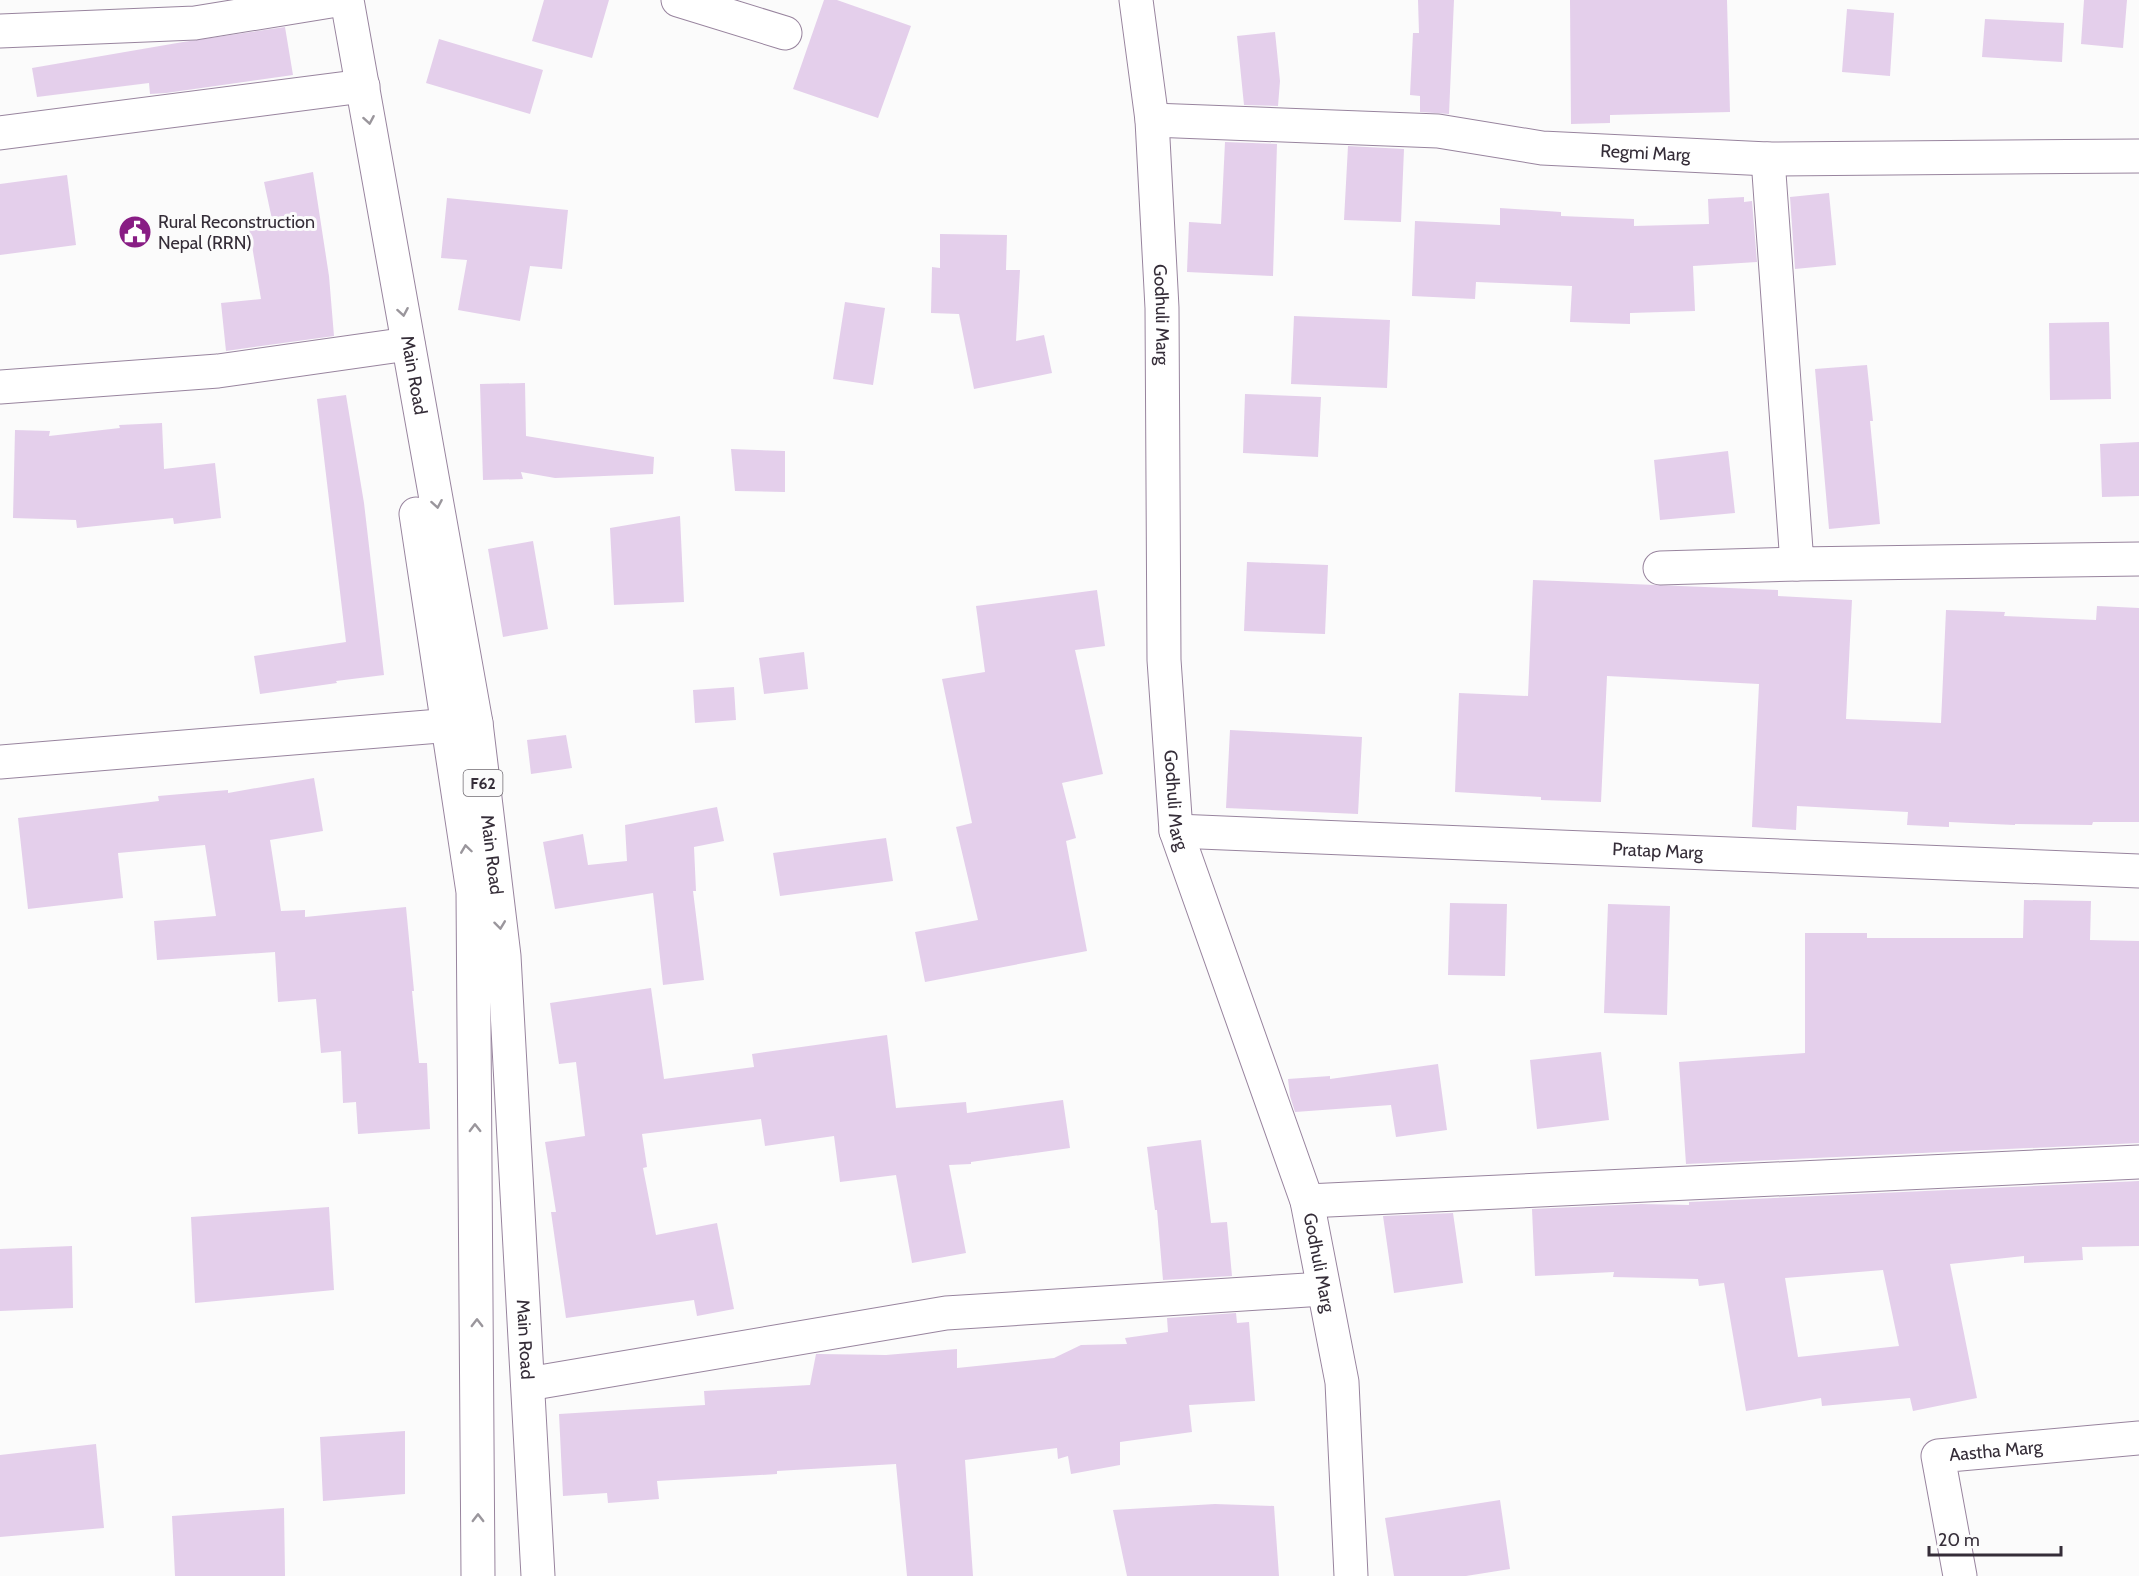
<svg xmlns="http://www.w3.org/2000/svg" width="2139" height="1576" font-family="Cabin,sans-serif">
	<rect width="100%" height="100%" fill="#fbfbfb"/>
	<!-- building -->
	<path fill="#e4cfeb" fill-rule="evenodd" d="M 544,0 L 609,0 L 592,58 L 532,41 Z
		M 824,0 L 837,0 L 911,26 L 878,118 L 793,89 Z
		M 1418,0 L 1454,0 L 1449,114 L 1420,112 L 1420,96 L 1410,95 L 1413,33 L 1419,33 Z
		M 1570,0 L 1727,0 L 1730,112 L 1610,115 L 1610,123 L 1571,124 Z
		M 2084,0 L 2127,0 L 2123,48 L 2081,44 Z
		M 1847,9 L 1894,13 L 1890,76 L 1842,72 Z
		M 1985,19 L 2064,23 L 2062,62 L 1982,57 Z
		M 285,27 L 293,75 L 166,93 L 150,94 L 149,83 L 37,97 L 32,68 L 183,42 Z
		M 1275,32 L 1280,81 L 1278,106 L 1244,105 L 1237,36 Z
		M 439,39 L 543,70 L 530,114 L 426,83 Z
		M 1225,142 L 1277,144 L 1273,276 L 1187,272 L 1189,222 L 1221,224 Z
		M 1348,146 L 1404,149 L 1401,222 L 1344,220 Z
		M 313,172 L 329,276 L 334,336 L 226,351 L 221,303 L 261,299 L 249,228 L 273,224 L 264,182 Z
		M 67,175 L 76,245 L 0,255 L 0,184 Z
		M 1829,193 L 1836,265 L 1795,269 L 1790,197 Z
		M 1744,197 L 1744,202 L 1752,201 L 1757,262 L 1693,266 L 1695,311 L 1630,313 L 1630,324 L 1570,322 L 1572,286 L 1476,282 L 1475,299 L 1412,296 L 1415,221 L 1500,225 L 1500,208 L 1561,212 L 1561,216 L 1634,219 L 1634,226 L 1709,224 L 1708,199 Z
		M 447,198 L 568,210 L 562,269 L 530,266 L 520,321 L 458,310 L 467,260 L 441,258 Z
		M 940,234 L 1007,235 L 1006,270 L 1020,270 L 1016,341 L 1044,335 L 1052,373 L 974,389 L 959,314 L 931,313 L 932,267 L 940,268 Z
		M 845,302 L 885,308 L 873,385 L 833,379 Z
		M 1294,316 L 1390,320 L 1387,388 L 1291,384 Z
		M 2109,322 L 2111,399 L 2050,400 L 2049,323 Z
		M 1867,365 L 1873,421 L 1870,421 L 1880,524 L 1829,529 L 1815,369 Z
		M 525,383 L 526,436 L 654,457 L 653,474 L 555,478 L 521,472 L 523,479 L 483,480 L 480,384 Z
		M 1245,394 L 1321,397 L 1318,457 L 1243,453 Z
		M 346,395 L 364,503 L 384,675 L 336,681 L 337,683 L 260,694 L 254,656 L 346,642 L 317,399 Z
		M 162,423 L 164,469 L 215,463 L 221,518 L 174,524 L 173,518 L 77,528 L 76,520 L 13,518 L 15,430 L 50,431 L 49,436 L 120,428 L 119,425 Z
		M 2139,442 L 2139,496 L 2102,497 L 2100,444 Z
		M 731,449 L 785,451 L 785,492 L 735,491 Z
		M 1728,451 L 1735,513 L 1660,520 L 1654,460 Z
		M 680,516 L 684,602 L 614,605 L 610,528 Z
		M 533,541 L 548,629 L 503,637 L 488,549 Z
		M 1247,562 L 1328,565 L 1325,634 L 1244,631 Z
		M 1533,580 L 1778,590 L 1778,596 L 1852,600 L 1846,719 L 1941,723 L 1946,610 L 2005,612 L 2004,616 L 2096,620 L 2097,606 L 2139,608 L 2139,822 L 2093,822 L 2092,825 L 2015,824 L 2015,825 L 1949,822 L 1949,827 L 1907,825 L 1908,812 L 1797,806 L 1796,830 L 1752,827 L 1759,684 L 1607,676 L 1601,802 L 1541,800 L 1541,797 L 1455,792 L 1459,693 L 1528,696 Z
		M 1097,590 L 1105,646 L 1075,650 L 1103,774 L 1062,783 L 1076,838 L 1066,841 L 1087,951 L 925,982 L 915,932 L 978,920 L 956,827 L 972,823 L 942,679 L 985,672 L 976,606 Z
		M 804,652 L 808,689 L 764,694 L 759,658 Z
		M 734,687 L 736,720 L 695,723 L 693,690 Z
		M 1230,730 L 1362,737 L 1358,814 L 1226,808 Z
		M 566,735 L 572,768 L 531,774 L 527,740 Z
		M 314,778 L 323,831 L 270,840 L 281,911 L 305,910 L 305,917 L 406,907 L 414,991 L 412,991 L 419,1063 L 427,1063 L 430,1129 L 358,1134 L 356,1102 L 343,1103 L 341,1051 L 321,1053 L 316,999 L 278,1002 L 275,952 L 157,960 L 154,921 L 216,916 L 205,845 L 118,853 L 123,898 L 28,909 L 18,818 L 159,801 L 158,796 L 228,790 L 228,793 Z
		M 717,807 L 724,841 L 694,847 L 696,891 L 693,891 L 704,980 L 663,985 L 653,893 L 555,909 L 543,842 L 583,834 L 588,865 L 627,861 L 625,825 Z
		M 886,838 L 893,881 L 780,896 L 773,853 Z
		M 2024,900 L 2091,901 L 2090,940 L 2139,941 L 2139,1143 L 1686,1164 L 1679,1062 L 1805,1053 L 1805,933 L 1867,933 L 1867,938 L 2023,938 Z
		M 1450,903 L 1507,904 L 1505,976 L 1448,975 Z
		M 1608,904 L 1670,906 L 1667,1015 L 1604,1013 Z
		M 651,988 L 664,1079 L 754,1067 L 752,1054 L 887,1035 L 896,1108 L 966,1102 L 967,1113 L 1063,1100 L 1070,1148 L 971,1162 L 971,1164 L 949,1165 L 966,1253 L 912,1263 L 896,1175 L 840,1182 L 834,1136 L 765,1146 L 761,1119 L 642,1134 L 647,1167 L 643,1168 L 656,1235 L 717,1223 L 734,1309 L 697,1316 L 694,1300 L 566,1318 L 551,1212 L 556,1212 L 545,1142 L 585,1136 L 576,1062 L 559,1064 L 550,1003 Z
		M 1601,1052 L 1609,1120 L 1537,1129 L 1530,1060 Z
		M 1438,1064 L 1447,1130 L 1396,1137 L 1391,1105 L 1295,1112 L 1290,1096 L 1288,1079 L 1330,1076 L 1330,1079 Z
		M 1201,1140 L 1211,1223 L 1227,1222 L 1232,1276 L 1163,1280 L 1157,1210 L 1155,1210 L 1147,1147 Z
		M 2139,1181 L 2139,1246 L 2082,1247 L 2083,1260 L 2024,1263 L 2024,1256 L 1950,1264 L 1977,1398 L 1913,1411 L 1910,1398 L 1822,1406 L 1821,1398 L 1746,1411 L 1724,1283 L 1699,1286 L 1698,1279 L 1613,1277 L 1614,1272 L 1535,1276 L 1532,1209 L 1641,1204 L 1689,1205 L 1689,1202 ZM 1883,1270 L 1899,1346 L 1798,1357 L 1785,1278 Z
		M 329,1207 L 334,1290 L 195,1303 L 191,1217 Z
		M 1453,1213 L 1463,1283 L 1394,1293 L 1383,1216 Z
		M 72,1246 L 73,1308 L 0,1311 L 0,1249 Z
		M 1236,1313 L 1237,1323 L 1249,1322 L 1255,1401 L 1189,1405 L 1192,1432 L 1120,1442 L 1120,1465 L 1071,1474 L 1068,1456 L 1058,1459 L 1057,1448 L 965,1460 L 973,1576 L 907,1576 L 896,1464 L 777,1471 L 777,1474 L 657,1481 L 659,1499 L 608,1503 L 607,1493 L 563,1496 L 559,1414 L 705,1405 L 704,1391 L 810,1385 L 816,1354 L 819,1354 L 886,1355 L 957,1349 L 957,1368 L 1054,1358 L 1081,1345 L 1127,1344 L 1125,1338 L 1168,1332 L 1167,1318 Z
		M 405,1431 L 405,1494 L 323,1501 L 320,1437 Z
		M 96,1444 L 104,1528 L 0,1537 L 0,1455 Z
		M 1500,1500 L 1510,1569 L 1466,1576 L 1394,1576 L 1385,1518 Z
		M 1215,1504 L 1274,1506 L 1279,1576 L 1127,1576 L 1113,1510 Z
		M 284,1508 L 285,1576 L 175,1576 L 172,1516 Z"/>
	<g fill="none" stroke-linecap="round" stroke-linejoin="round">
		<!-- street casing -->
		<g stroke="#98849e" stroke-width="35">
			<g id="street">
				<path d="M 678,0 L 785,33"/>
				<path d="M 0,31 L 195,23 L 337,0"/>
				<path id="s1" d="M 1152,120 L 1438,131 L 1542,148 L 1768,159 L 2139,156"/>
				<path d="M 0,133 L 363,86"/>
				<path d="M 1768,159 L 1797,564 L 2139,559"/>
				<path d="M 0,387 L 218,371 L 408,344"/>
				<path d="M 1660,568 L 1797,564"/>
				<path d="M 0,762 L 476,723"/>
				<path id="s2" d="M 1176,831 L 2139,871"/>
				<path d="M 1307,1201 L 2139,1162"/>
				<path d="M 528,1384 L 946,1313 L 1323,1289"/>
				<path id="s3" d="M 1960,1576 L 1938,1456 L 2139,1438"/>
			</g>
		</g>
		<!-- secondary casing -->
		<g stroke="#98849e" stroke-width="35">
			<g id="secondary">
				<path id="s4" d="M 1136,0 L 1152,120 L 1162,308 L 1164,660 L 1176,831 L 1307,1201 L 1342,1382 L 1351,1576"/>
			</g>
		</g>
		<!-- primary casing -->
		<g stroke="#98849e" stroke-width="35">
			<g id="primary">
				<path id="s5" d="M 347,0 L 476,723 L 504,956 L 538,1576"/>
				<path d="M 416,514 L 473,892 L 478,1576"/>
			</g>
		</g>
		<!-- street -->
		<use href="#street" stroke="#fff" stroke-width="33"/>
		<!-- secondary -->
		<use href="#secondary" stroke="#fff" stroke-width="33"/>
		<!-- primary -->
		<use href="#primary" stroke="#fff" stroke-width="33"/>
	</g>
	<!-- one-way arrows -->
	<defs><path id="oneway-chevron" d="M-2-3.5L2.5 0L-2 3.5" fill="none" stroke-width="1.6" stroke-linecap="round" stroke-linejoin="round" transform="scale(1.5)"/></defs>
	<g stroke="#9a969c">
		<use href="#oneway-chevron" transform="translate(369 120) rotate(80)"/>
		<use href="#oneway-chevron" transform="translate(403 312) rotate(80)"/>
		<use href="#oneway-chevron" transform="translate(437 504) rotate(80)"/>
		<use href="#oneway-chevron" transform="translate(466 849) rotate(-98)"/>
		<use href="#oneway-chevron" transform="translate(500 925) rotate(83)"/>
		<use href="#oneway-chevron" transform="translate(475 1128) rotate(-91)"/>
		<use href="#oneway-chevron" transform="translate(477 1323) rotate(-90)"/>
		<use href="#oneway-chevron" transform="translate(478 1518) rotate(-90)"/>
	</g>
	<!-- icons -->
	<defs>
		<g id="civic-disc" transform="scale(1.725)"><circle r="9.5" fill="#881d84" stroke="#fbfbfb"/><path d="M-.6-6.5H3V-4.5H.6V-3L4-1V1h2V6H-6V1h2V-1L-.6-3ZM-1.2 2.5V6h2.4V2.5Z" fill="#fff"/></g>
	</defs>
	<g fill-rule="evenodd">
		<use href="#civic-disc" x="135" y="232"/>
	</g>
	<g text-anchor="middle" stroke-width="6" stroke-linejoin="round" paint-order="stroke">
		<!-- shield labels -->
		<rect fill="#fbfbfb" stroke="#706b72" stroke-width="1.5" x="463.5" y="770" width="39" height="26" rx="4.5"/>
		<g font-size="16" font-weight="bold" fill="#352d38">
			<text x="483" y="789">F62</text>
		</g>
		<!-- street labels -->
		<g font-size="18" fill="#352d38" stroke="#fbfbfb">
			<text dy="6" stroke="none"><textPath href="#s1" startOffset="495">Regmi Marg</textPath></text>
			<text dy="6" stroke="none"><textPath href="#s4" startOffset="316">Godhuli Marg</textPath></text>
			<text dy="6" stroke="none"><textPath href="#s5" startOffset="381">Main Road</textPath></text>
			<text dy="6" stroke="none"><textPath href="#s4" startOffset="802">Godhuli Marg</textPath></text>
			<text dy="6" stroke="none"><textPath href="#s2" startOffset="482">Pratap Marg</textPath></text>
			<text dy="6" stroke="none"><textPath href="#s5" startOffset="867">Main Road</textPath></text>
			<text dy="6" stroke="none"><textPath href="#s4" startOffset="1288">Godhuli Marg</textPath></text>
			<text dy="6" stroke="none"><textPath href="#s5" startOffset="1353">Main Road</textPath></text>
			<text dy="6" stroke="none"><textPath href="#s3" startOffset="180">Aastha Marg</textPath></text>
		</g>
		<!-- poi labels -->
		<g font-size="18" fill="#352d38" stroke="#fbfbfb" text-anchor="start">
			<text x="158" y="228">Rural Reconstruction<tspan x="158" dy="21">Nepal (RRN)</tspan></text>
		</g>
	</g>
	<!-- scale -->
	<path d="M1929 1546v9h132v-9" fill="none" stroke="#352d38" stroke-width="3"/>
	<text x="1938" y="1546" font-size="18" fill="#352d38" stroke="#fbfbfb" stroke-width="4.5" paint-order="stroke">20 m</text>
</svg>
